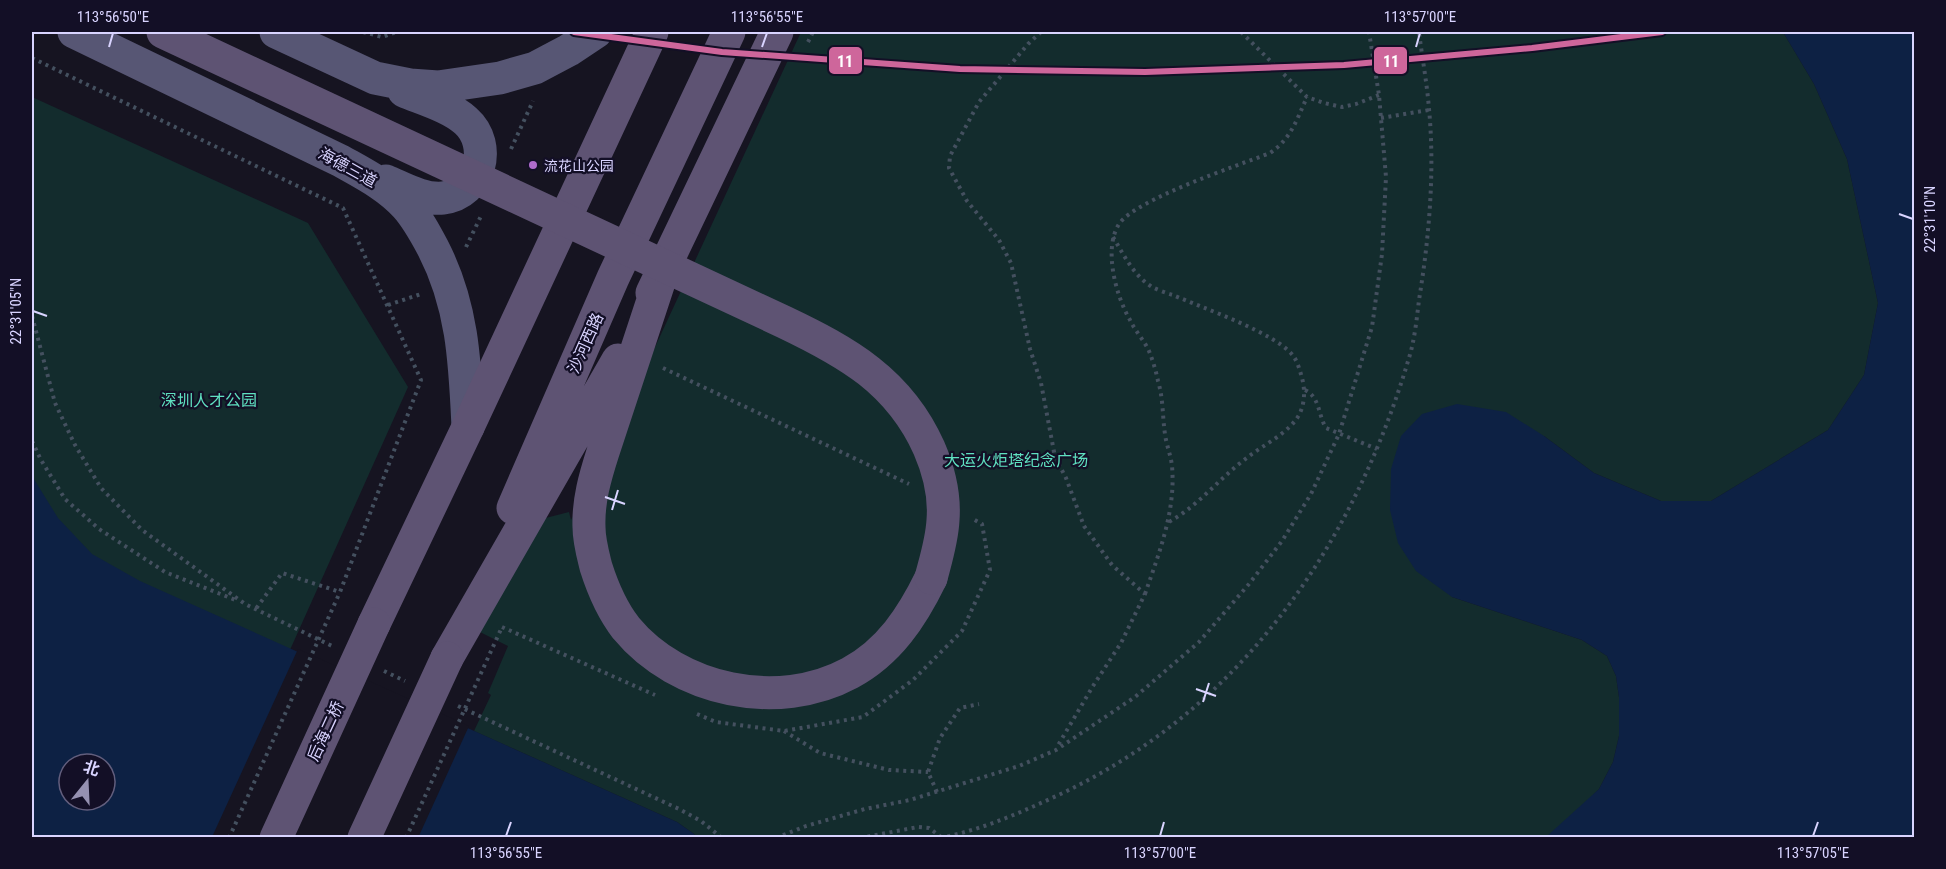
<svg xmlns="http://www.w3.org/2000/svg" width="1946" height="869" font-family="'Roboto Condensed','Noto Sans SC',sans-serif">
	<rect width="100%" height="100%" fill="#161421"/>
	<!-- green -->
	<path fill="#132c2d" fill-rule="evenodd" d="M 801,32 L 1783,32 L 1814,84 L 1847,159 L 1878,303 L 1864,375 L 1828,430 L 1711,501 L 1661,501 L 1594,473 L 1544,436 L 1452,597 L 1582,640 L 1607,656 L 1616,676 L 1619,697 L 1619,736 L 1613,762 L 1599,789 L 1551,837 L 696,837 L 694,834 L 677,822 L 474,731 L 491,695 L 488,693 L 508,646 L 480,632 L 534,521 L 569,512 L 571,520 L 643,373 Z
		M 32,97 L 308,223 L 408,387 L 206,837 L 32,838 ZM 69,764 L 105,764 L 105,800 L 69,800 Z"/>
	<!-- water -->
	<path fill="#0d2144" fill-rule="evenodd" d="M 1783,32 L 1914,32 L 1914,837 L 1546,837 L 1599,789 L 1613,762 L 1619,736 L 1619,697 L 1616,676 L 1607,656 L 1582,640 L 1452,597 L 1416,571 L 1398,543 L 1390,510 L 1391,469 L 1401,436 L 1422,414 L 1457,404 L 1506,412 L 1544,436 L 1594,473 L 1661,501 L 1711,501 L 1828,430 L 1864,375 L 1878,303 L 1847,159 L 1814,84 Z
		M 32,476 L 58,518 L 92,554 L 140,581 L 677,822 L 694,834 L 696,837 L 32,837 ZM 69,764 L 105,764 L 105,800 L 69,800 Z"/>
	<!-- pier -->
	<path fill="#161421" d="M 298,649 L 469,726 L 418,838 L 212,837 Z"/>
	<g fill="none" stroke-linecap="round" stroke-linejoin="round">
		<!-- path -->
		<path stroke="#44505f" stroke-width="4" stroke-dasharray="3 4.5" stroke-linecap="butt" d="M 363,32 L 382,37 L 396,32
			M 1041,32 L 1028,44 L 979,102 L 950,156 L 949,168 L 967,201 L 999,240 L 1011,263 L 1030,349 L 1041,383 L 1055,457 L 1066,478 L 1084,526 L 1112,565 L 1145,594 L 1121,643 L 1093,686 L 1057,747
			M 1241,32 L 1307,97 L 1324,103 L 1342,107 L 1356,104 L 1379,95
			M 808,42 L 813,32
			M 32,58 L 343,208 L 421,380 L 340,592 L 282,573 L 255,610
			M 1381,118 L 1429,110
			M 511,149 L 533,101
			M 1113,237 C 1124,255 1133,275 1152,287 C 1158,290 1166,293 1173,295 C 1200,307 1279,334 1294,357 C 1298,363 1300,371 1302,378 C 1305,389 1305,402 1300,413 C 1291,432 1263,445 1248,457 C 1219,478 1199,506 1167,523
			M 466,247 L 481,216
			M 388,305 L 421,294
			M 32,316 L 55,403 L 75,445 L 101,488 L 142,530 L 245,604 L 332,646
			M 663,368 L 909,484
			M 1305,390 C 1320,397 1318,415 1326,428 L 1377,449
			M 32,441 L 41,460 L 65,499 L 99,529 L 165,572 L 238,601
			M 1145,594 C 1159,553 1176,511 1172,466 C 1171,457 1168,449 1166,440 C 1162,420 1164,401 1158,381 C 1156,371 1153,361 1149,351 C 1144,340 1135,331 1130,320 C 1116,296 1103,249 1119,224 C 1136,199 1237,166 1270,153 C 1291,139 1297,119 1307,97
			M 502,627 L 655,695
			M 384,671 L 405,681
			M 458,706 L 679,809 L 701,821 L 722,838
			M 697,714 L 716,722 L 784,731 L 863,717 L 913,680 L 962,631 L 990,570 L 982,524 L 973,519
			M 784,731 L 820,753 L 889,770 L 928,772
			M 937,792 L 928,772 L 940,738 L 960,708 L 979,704
			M 776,838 L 806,826 L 865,809 L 910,800 L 1019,766 L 1056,750 L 1135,697 L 1199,642 L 1249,584 L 1282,541 L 1311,494 L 1339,434 L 1372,327 L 1382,254 L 1386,177 L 1379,95 L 1369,32
			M 860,838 L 918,827 L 929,828 L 941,837
			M 940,838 C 980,830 1015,815 1052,798 C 1239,713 1355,546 1411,351 C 1415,335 1417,317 1419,300 C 1429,238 1435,172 1429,109 C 1427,83 1422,57 1419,32"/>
		<!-- secondary -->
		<path stroke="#575674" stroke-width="33" d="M 74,32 L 341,161 C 364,174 388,186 406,206 C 417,218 425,233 433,248 C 463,306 465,363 468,427
			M 276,32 L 375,78 L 410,85 L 438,87 L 500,78 L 535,68 L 569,50 L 596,32
			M 386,181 C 403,188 423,200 443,198 C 480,194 493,145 466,121 C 451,107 423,99 404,91"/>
		<!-- primary -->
		<path stroke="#5e5373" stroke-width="33" d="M 662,273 L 603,452 C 595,477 588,501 589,527 C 589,541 593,555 596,567 C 603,589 612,610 626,628 C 678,691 778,712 850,673 C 889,652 912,617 931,578
			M 652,293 L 777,32
			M 513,508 L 613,278 L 729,32
			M 374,624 L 468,427 L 652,32
			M 447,658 L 618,360"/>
		<!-- path-bridge -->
		<path stroke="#44505f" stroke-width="4" stroke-dasharray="3 4.5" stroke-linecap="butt" d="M 229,838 L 340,592
			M 406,838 L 502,627"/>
		<!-- primary-bridge -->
		<path stroke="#5e5373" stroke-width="33" d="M 163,32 L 784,322 C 847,352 899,381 929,448 C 939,471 945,494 943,520 C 942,540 936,559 931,578
			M 276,838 L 374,624
			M 364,838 L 447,658"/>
		<!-- metro-1 casing -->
		<g stroke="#130f26" stroke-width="10">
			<path id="metro-1" d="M 574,32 L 722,52 L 960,69 L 1145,72 L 1344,65 L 1532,48 L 1662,32"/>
		</g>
		<!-- metro-1 -->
		<use href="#metro-1" stroke="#ce669b" stroke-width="6"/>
	</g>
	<!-- ticks -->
	<path fill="none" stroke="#d9d4ff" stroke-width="2" d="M 109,47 L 113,33M 762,47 L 767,33M 1416,47 L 1420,33M 1899,214 L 1913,219M 33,311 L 47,316M 605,497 L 625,504M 612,510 L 618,490M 1196,689 L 1216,696M 1203,702 L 1209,683M 506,836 L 511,822M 1160,836 L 1164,822M 1813,836 L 1818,822"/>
	<!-- markers -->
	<circle fill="#b06ccc" stroke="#130f26" stroke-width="2" cx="533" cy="165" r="5"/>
	<g text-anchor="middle" stroke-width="4.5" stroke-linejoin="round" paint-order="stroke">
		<!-- bus labels -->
		<g font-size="14" fill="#d9d4ff" stroke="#130f26" text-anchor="start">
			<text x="544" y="171">流花山公园</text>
		</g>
		<!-- street labels -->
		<g font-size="16" fill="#d9d4ff" stroke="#130f26">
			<text transform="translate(348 167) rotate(29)" y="6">海德三道</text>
			<text transform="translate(585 343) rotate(-66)" y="6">沙河西路</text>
			<text transform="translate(325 731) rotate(-65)" y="6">后海二桥</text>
		</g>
		<!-- park labels -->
		<g font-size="16" fill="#5fe0c0" stroke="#130f26">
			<text x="209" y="406">深圳人才公园</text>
			<text x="1016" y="466">大运火炬塔纪念广场</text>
		</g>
	</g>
	<g stroke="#130f26" stroke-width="2">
		<rect x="1373" y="46" width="35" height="29" rx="6" fill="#ce669b"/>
		<rect x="828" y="46" width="35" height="29" rx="6" fill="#ce669b"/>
	</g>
	<g font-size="16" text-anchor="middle" font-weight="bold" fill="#fff">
		<text x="1391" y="67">11</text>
		<text x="845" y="67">11</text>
	</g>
	<!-- border -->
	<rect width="1946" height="869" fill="none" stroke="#130f26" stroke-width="66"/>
	<!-- north arrow -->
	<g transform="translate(87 782) rotate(18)"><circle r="28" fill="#130f26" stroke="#625e7d" stroke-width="1.5"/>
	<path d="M0-4.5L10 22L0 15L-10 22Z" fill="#9591b1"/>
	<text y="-9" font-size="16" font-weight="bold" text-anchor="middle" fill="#d9d4ff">北</text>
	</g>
	<rect x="33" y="33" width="1880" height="803" fill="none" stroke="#d9d4ff" stroke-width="2"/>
	<g font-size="15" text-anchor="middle" fill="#d9d4ff">
		<text x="113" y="22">113°56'50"E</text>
		<text x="767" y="22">113°56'55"E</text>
		<text x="1420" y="22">113°57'00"E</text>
		<text transform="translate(1930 219) rotate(-90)" y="5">22°31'10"N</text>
		<text transform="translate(16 311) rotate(-90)" y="5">22°31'05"N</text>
		<text x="506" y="858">113°56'55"E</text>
		<text x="1160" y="858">113°57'00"E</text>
		<text x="1813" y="858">113°57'05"E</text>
	</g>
</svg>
